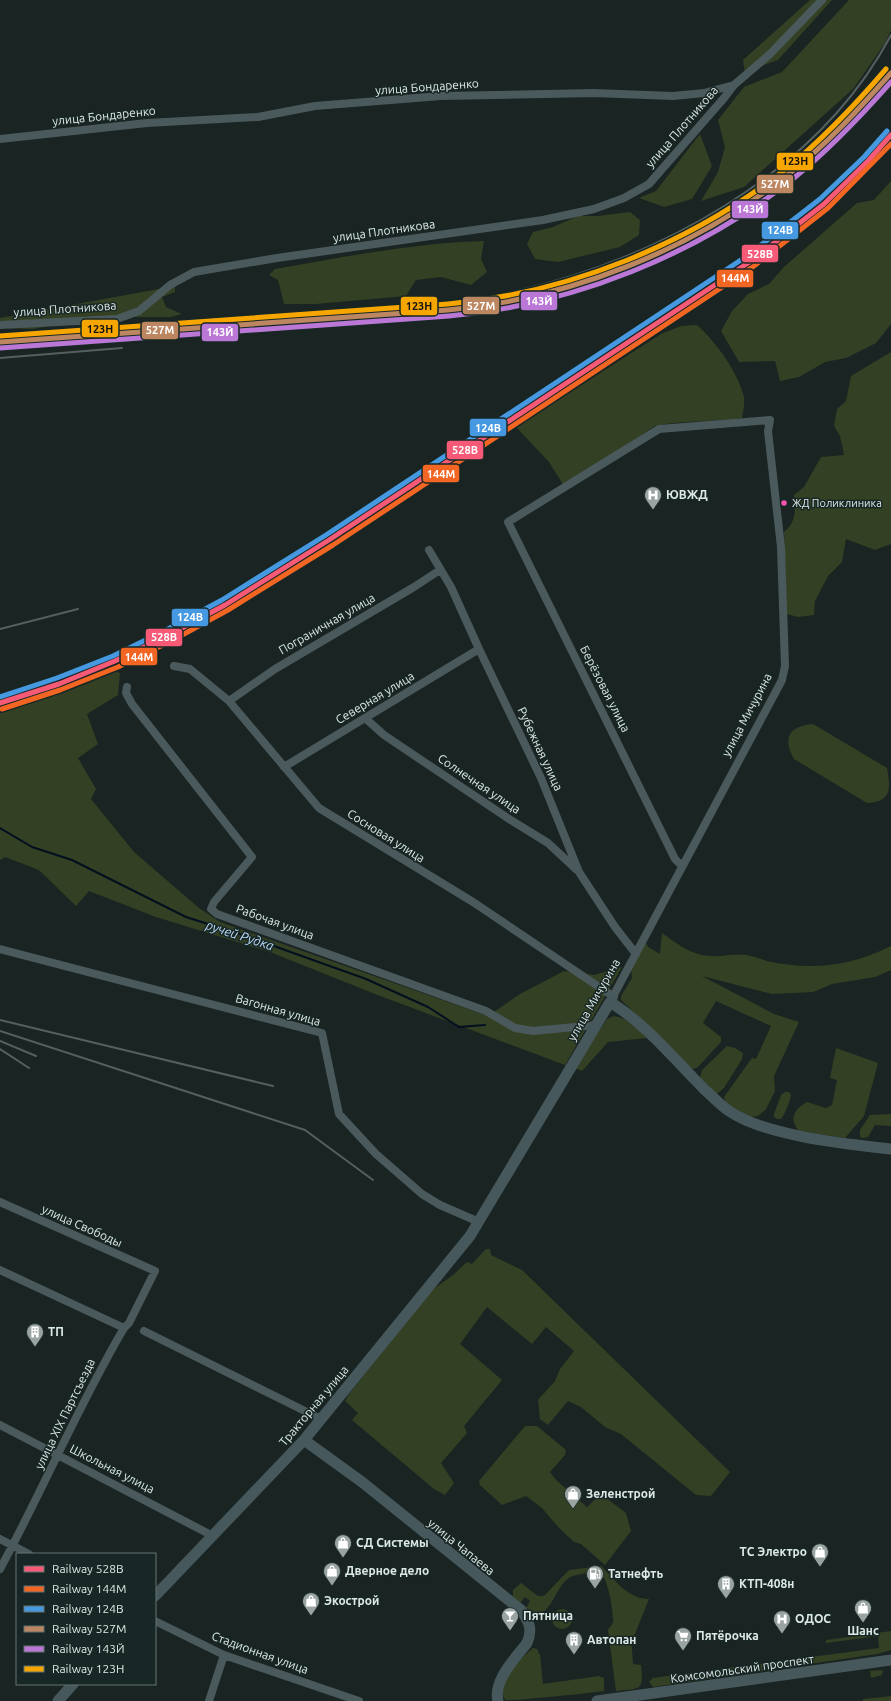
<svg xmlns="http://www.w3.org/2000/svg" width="891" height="1701" font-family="Ubuntu,sans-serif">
	<rect width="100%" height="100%" fill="#1a2422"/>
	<!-- green -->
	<path fill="#344023" d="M 810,0 L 832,0 L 778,60 L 745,72 L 743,60 Z
		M 849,0 L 891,0 L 891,30 L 885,43 L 854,88 L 744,187 L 701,201 L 718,172 L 725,147 L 718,120 L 744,87 L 782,72 Z
		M 700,134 L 712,166 L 692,199 L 664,207 L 639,198 L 656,191 Z
		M 891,181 L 891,324 L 876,343 L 846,358 L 825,362 L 799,377 L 780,381 L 775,361 L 739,362 L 721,331 L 732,311 L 748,294 L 769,284 L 784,267 L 857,203 L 874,200 Z
		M 630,212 L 640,220 L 639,235 L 620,247 L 558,262 L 535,259 L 527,244 L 533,232 L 553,227 L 578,216 L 598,216 Z
		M 484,241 L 481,259 L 487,272 L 471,285 L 441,277 L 416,280 L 406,296 L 316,304 L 284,304 L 278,280 L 269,275 L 275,269 C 344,257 414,243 484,241 Z
		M 175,286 L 175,292 L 162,297 L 166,307 L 182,314 L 171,317 L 134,317 L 106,323 L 70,322 L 33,329 L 0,328 L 0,318 Z
		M 697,325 C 716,342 738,372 744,397 C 745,403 743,412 742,418 C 713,422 683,420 655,426 L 564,486 L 549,462 L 516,427 L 661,334 L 681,326 Z
		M 891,352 L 891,544 L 875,550 L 846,539 L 842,562 L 828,576 L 815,601 L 814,615 L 798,617 L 787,614 L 784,532 C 797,521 795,511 794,495 L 804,487 L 821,457 L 844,455 L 840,436 L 834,426 L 837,409 L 846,401 L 851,376 Z
		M 110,669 L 120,673 L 118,695 L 87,714 L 98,744 L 78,758 L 96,789 L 91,799 L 134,852 L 199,908 L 220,922 L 488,1016 L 520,994 L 564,971 L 594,975 L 622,967 L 565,1065 L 375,994 L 270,952 L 156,917 L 89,891 L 76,906 L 39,870 L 5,857 L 0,860 L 0,711 L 46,696 Z
		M 813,724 L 887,768 C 891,790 891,802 867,803 L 794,759 C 782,738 789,726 813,724 Z
		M 662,933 C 677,944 691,955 710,956 C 723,957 734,953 747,955 C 754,956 760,959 767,961 C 812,971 851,966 891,946 L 891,970 L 875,977 L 832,984 L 813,992 L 772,994 L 702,976 L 774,1014 L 799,1022 L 774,1076 L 775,1091 L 766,1109 L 758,1116 L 750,1117 L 726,1104 L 724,1097 L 752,1058 L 756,1059 L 771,1026 L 716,1001 L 703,1023 L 721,1037 L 721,1042 L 698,1067 L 693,1069 L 689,1068 L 675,1051 L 621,1000 L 621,996 L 632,978 L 631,969 L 645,941 L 648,947 L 660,954 Z
		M 614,1016 C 628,1018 637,1029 647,1038 L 608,1042 L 582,1071 L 574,1068 L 607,1019 Z
		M 727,1046 L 735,1048 L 743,1053 L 742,1059 L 724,1088 L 717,1094 L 700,1078 L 702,1070 Z
		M 836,1048 L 878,1063 L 864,1116 L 845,1138 L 799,1131 C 788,1118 795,1109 807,1102 L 826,1108 L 832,1105 L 837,1080 L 830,1078 Z
		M 785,1092 L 789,1092 L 791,1095 C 789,1104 786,1112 781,1119 L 777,1119 L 774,1117 L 774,1114 L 781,1095 Z
		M 891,1114 L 891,1126 L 875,1125 L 868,1137 L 863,1138 L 860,1137 L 860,1130 L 870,1115 Z
		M 486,1249 L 490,1249 L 491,1255 L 522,1270 L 730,1472 L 711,1496 L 696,1495 L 621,1434 L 605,1427 L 581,1407 L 568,1401 L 548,1425 L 540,1419 L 538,1400 L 555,1381 L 560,1369 L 574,1351 L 546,1327 L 532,1344 L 487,1307 L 460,1344 L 502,1380 L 464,1426 L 467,1433 L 441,1463 L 454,1483 L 445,1495 L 434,1489 L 352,1420 L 358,1413 L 345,1401 L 349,1394 L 432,1290 L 453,1275 L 467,1262 L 472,1264 Z
		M 525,1426 L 537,1426 L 566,1450 L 565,1455 L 550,1472 L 556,1480 L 587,1507 L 601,1494 L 626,1513 L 631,1531 L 605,1565 L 581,1544 L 574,1542 L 558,1527 L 542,1508 L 526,1496 L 502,1505 L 480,1485 L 479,1481 Z
		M 601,1566 C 616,1581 628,1599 649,1599 L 635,1634 L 631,1637 L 633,1664 L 641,1665 C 644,1692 640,1688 616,1691 L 608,1630 C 609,1628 612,1625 613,1622 C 614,1615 608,1580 602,1575 C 597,1571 579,1574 573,1576 C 552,1583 553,1628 526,1608 L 530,1601 L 525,1597 L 520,1603 L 513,1597 L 513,1590 L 521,1583 L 538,1596 L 544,1596 L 569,1570 Z
		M552 1619a10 10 0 1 1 20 0a10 10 0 1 1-20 0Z
		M 891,1631 L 891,1650 L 877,1654 L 653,1687 L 649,1682 L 653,1678 L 879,1648 L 878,1636 L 826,1643 L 826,1640 Z
		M 533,1648 L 537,1649 L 540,1655 L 543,1684 L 599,1676 L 604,1678 L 604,1691 C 589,1693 515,1701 506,1700 C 503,1698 502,1693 501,1689 C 507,1673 520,1659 533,1648 Z
		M 881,1670 L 883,1671 L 882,1675 L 871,1678 L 870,1671 Z
		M 891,1696 L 891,1701 L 863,1701 L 863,1699 Z"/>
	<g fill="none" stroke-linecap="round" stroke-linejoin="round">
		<!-- stream -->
		<path stroke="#020f1f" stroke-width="2" d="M 0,828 L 32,847 L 72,860 L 186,917 L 246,936 L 366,979 L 428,1007 L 459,1027 L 485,1025"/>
		<!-- street -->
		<path stroke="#4a595c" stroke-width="8" d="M 0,139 L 147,123 L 258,117 L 315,106 L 441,96 L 594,93 L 673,96 L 704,93 L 734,85 L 770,54 L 822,0
			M 0,325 L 117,319 L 139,311 L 170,285 L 194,272 L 277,258 L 543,220 L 594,209 L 624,198 L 649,184 L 724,98 L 734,85
			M 429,550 L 451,587 L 479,649 L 541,778 L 579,872 L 615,927 L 636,954
			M 174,666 L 190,669 L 229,701 L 319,808 L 473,902 L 614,997
			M 127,687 L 126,693 L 132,704 L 252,857 L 214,902 L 211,909 L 217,914 L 486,1011 L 515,1028 L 533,1031 L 596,1025
			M 229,701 L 275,669 L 414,587 L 440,570
			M 365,718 L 384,735 L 509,819 L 548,843 L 577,870
			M 284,767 L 479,649
			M 0,949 L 322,1033 L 339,1114 L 376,1154 L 422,1194 L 440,1205 L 479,1222
			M 610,1002 L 782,680 L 785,666 L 781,547 L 768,431 L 770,420 L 659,429 L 508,522 L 675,859 L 682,866
			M 0,1202 L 155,1271 L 129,1323 L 124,1328 C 78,1406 43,1490 0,1569
			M 0,1270 L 124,1328
			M 144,1331 L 321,1419
			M 0,1425 L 213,1536
			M 0,1539 L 29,1554
			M 155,1621 L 224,1655 L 359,1701
			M 209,1701 L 224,1655"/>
		<!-- secondary -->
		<path stroke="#46585c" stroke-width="11" d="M 304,1440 L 362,1482 L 521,1610 C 529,1622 533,1629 527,1643 C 515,1659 493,1680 498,1701
			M 155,1596 L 304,1440 L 470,1236 L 610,1002 C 647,1025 674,1059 704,1089 C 712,1096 720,1105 729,1111 C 765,1136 847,1144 891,1149
			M 58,1701 L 73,1684
			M 597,1701 L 891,1660"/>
		<!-- rail -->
		<path stroke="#545f60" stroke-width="2" d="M 0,334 C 100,327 201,321 301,314 C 369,310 437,308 503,294 C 654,262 817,175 891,35
			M 0,358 L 122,348
			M 0,629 L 78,609
			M 0,1020 L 273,1086
			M 0,1031 L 305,1130 L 373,1180
			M 0,1041 L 36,1056
			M 0,1049 L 29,1068"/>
		<!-- rail-1 casing -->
		<g stroke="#172725" stroke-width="8">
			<path id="rail-1" d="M 0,703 L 59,684 L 115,661 L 171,634 L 225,605 L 329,540 L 751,261 L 824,204 L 868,161 L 891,135"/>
		</g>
		<!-- rail-2 casing -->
		<g stroke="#172725" stroke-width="8">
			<path id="rail-2" d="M 2,709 L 60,690 L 118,667 L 173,640 L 228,610 L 333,545 L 754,266 L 828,208 L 891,144"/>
		</g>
		<!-- rail-3 casing -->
		<g stroke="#172725" stroke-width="8">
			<path id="rail-3" d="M 0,697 L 57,678 L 113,656 L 168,629 L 222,600 L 326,535 L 747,256 L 820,199 L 864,157 L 887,131"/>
		</g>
		<!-- rail-4 casing -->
		<g stroke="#172725" stroke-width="8">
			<path id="rail-4" d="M 0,342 L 448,310 C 570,299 694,249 790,173 C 827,144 860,108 891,73"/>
		</g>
		<!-- rail-5 casing -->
		<g stroke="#172725" stroke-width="8">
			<path id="rail-5" d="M 0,348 L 449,316 C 572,305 697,255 794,178 C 829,150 861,116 891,82"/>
		</g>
		<!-- rail-6 casing -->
		<g stroke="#172725" stroke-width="8">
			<path id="rail-6" d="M 0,336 L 448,304 C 569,293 690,244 786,169 C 822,140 856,104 886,69"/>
		</g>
		<!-- rail-1 -->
		<use href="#rail-1" stroke="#f75a77" stroke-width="5"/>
		<!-- rail-2 -->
		<use href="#rail-2" stroke="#f26522" stroke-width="5"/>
		<!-- rail-3 -->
		<use href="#rail-3" stroke="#4699e1" stroke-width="5"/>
		<!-- rail-4 -->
		<use href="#rail-4" stroke="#bb8660" stroke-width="5"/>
		<!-- rail-5 -->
		<use href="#rail-5" stroke="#ba77d6" stroke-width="5"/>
		<!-- rail-6 -->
		<use href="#rail-6" stroke="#f7a600" stroke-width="5"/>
	</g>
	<!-- icons -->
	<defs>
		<g id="hospital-pin" transform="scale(0.9)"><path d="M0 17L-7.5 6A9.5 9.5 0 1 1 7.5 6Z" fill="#99a4a2" stroke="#172725"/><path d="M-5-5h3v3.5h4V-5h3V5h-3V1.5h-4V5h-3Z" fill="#fff"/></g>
		<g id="building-pin" transform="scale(0.9)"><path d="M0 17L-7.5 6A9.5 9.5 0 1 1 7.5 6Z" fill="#99a4a2" stroke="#172725"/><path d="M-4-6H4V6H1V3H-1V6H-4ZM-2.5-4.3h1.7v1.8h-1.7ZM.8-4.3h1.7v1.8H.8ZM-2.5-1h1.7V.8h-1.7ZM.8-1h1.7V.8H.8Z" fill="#fff"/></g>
		<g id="shop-pin" transform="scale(0.9)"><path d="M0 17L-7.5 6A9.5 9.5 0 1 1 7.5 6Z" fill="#99a4a2" stroke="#172725"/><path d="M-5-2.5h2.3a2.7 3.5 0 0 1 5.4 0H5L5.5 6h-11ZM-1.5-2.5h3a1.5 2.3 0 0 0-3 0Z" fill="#fff"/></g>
		<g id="fuel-pin" transform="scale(0.9)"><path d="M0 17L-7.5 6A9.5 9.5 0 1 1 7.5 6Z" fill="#99a4a2" stroke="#172725"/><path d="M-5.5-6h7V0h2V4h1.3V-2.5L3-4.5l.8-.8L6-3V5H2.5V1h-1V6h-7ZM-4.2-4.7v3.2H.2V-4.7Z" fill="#fff"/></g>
		<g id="bar-pin" transform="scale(0.9)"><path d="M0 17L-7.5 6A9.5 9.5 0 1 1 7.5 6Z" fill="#99a4a2" stroke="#172725"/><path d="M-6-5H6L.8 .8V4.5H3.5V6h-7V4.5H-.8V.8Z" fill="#fff"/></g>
		<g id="supermarket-pin" transform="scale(0.9)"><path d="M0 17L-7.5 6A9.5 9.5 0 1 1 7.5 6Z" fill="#99a4a2" stroke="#172725"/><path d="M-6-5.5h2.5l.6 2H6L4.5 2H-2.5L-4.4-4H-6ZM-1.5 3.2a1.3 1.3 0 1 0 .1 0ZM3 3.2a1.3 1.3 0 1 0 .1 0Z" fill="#fff"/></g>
	</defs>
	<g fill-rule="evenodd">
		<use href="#hospital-pin" x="653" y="495"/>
		<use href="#building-pin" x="35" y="1332"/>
		<use href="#shop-pin" x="573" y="1494"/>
		<use href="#shop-pin" x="343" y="1543"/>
		<use href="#shop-pin" x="820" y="1552"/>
		<use href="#shop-pin" x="332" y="1571"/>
		<use href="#fuel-pin" x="595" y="1574"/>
		<use href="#building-pin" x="726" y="1584"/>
		<use href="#shop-pin" x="311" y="1601"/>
		<use href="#shop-pin" x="863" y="1608"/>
		<use href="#bar-pin" x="510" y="1616"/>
		<use href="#hospital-pin" x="782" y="1619"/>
		<use href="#supermarket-pin" x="683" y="1636"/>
		<use href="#building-pin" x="574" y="1640"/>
	</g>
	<!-- markers -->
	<circle fill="#f653ac" stroke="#172725" stroke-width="1.5" cx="784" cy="503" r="3.5"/>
	<g text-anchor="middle" stroke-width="3" stroke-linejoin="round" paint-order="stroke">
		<!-- bus labels -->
		<g font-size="11" fill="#dee9e7" stroke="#172725" text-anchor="start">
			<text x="792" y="507">ЖД Поликлиника</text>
		</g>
		<!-- street labels -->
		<g font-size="12" fill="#dee9e7" stroke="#172725">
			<text transform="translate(427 87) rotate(-4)" y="4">улица Бондаренко</text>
			<text transform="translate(104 116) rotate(-6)" y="4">улица Бондаренко</text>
			<text transform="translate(682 127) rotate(-49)" y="4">улица Плотникова</text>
			<text transform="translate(384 231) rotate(-8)" y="4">улица Плотникова</text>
			<text transform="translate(65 309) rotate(-4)" y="4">улица Плотникова</text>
			<text transform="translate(327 624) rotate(-30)" y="4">Пограничная улица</text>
			<text transform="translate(605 689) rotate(63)" y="4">Берёзовая улица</text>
			<text transform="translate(375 698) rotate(-31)" y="4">Северная улица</text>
			<text transform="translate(747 715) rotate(-62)" y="4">улица Мичурина</text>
			<text transform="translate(540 749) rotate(65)" y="4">Рубежная улица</text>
			<text transform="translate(479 784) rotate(34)" y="4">Солнечная улица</text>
			<text transform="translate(386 836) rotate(32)" y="4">Сосновая улица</text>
			<text transform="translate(275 922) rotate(20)" y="4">Рабочая улица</text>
			<text transform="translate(594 1000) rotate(-60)" y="4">улица Мичурина</text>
			<text transform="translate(278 1010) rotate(16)" y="4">Вагонная улица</text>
			<text transform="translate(82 1226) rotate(24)" y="4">улица Свободы</text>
			<text transform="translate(314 1406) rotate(-50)" y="4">Тракторная улица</text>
			<text transform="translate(65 1414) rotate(-64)" y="4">улица XIX Партсъезда</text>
			<text transform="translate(112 1469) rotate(27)" y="4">Школьная улица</text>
			<text transform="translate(461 1547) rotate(39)" y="4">улица Чапаева</text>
			<text transform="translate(260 1653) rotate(20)" y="4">Стадионная улица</text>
			<text transform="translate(742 1669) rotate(-8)" y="4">Комсомольский проспект</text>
		</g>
		<!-- poi labels -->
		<g font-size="12" font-weight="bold" fill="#dee9e7" stroke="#172725" text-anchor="start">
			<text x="666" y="499">ЮВЖД</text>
			<text x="48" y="1336">ТП</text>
			<text x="586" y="1498">Зеленстрой</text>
			<text x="356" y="1547">СД Системы</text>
			<text x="807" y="1556" text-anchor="end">ТС Электро</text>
			<text x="345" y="1575">Дверное дело</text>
			<text x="608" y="1578">Татнефть</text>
			<text x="739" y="1588">КТП-408н</text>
			<text x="324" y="1605">Экострой</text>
			<text x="523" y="1620">Пятница</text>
			<text x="795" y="1623">ОДОС</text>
			<text x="863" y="1635" text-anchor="middle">Шанс</text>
			<text x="696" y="1640">Пятёрочка</text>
			<text x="587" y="1644">Автопан</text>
		</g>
		<!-- water labels -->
		<g font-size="13" font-style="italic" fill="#bad9f6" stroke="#172725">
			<text transform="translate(240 935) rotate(18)" y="5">ручей Рудка</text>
		</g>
	</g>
	<g stroke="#172725" stroke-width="1.5">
		<rect x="776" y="152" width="38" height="19" rx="4" fill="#f7a600"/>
		<rect x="756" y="174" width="38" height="20" rx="4" fill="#bb8660"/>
		<rect x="731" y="200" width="38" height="19" rx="4" fill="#ba77d6"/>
		<rect x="761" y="221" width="38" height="19" rx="4" fill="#4699e1"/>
		<rect x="741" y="244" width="38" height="19" rx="4" fill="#f75a77"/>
		<rect x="716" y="269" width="38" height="19" rx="4" fill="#f26522"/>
		<rect x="520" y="291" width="38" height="20" rx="4" fill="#ba77d6"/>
		<rect x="462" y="296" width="38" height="19" rx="4" fill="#bb8660"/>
		<rect x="400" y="296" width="38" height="20" rx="4" fill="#f7a600"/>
		<rect x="81" y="319" width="38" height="19" rx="4" fill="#f7a600"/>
		<rect x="141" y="321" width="38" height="19" rx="4" fill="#bb8660"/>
		<rect x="201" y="323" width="38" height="19" rx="4" fill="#ba77d6"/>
		<rect x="469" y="418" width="38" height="19" rx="4" fill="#4699e1"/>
		<rect x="446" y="440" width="38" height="20" rx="4" fill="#f75a77"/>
		<rect x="422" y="464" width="38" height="19" rx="4" fill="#f26522"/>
		<rect x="171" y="608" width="38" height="19" rx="4" fill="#4699e1"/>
		<rect x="145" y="628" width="38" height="19" rx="4" fill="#f75a77"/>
		<rect x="120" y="647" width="38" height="19" rx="4" fill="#f26522"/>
	</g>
	<g font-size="11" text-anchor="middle" font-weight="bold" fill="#fff">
		<text x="775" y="188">527М</text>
		<text x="750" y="213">143Й</text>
		<text x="780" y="234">124В</text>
		<text x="760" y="258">528В</text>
		<text x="735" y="282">144М</text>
		<text x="539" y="305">143Й</text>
		<text x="481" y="310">527М</text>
		<text x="160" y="334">527М</text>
		<text x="220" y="336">143Й</text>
		<text x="488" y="432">124В</text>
		<text x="465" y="454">528В</text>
		<text x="441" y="478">144М</text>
		<text x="190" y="621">124В</text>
		<text x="164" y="641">528В</text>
		<text x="139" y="661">144М</text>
	</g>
	<g font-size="11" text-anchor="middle" font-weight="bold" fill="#111">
		<text x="795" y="165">123Н</text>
		<text x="419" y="310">123Н</text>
		<text x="100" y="333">123Н</text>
	</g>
	<!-- legend -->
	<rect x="16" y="1553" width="140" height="132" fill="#172725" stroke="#677573"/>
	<rect x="24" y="1566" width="20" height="6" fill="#f75a77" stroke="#677573"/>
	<text x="52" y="1573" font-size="12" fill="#dee9e7">Railway 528В</text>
	<rect x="24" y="1586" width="20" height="6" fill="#f26522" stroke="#677573"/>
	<text x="52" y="1593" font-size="12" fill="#dee9e7">Railway 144М</text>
	<rect x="24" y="1606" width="20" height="6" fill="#4699e1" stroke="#677573"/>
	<text x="52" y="1613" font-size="12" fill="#dee9e7">Railway 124В</text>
	<rect x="24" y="1626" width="20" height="6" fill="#bb8660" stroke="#677573"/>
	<text x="52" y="1633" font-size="12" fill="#dee9e7">Railway 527М</text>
	<rect x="24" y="1646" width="20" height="6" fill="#ba77d6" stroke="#677573"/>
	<text x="52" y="1653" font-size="12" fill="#dee9e7">Railway 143Й</text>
	<rect x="24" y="1666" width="20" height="6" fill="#f7a600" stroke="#677573"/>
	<text x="52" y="1673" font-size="12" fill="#dee9e7">Railway 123Н</text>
</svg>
